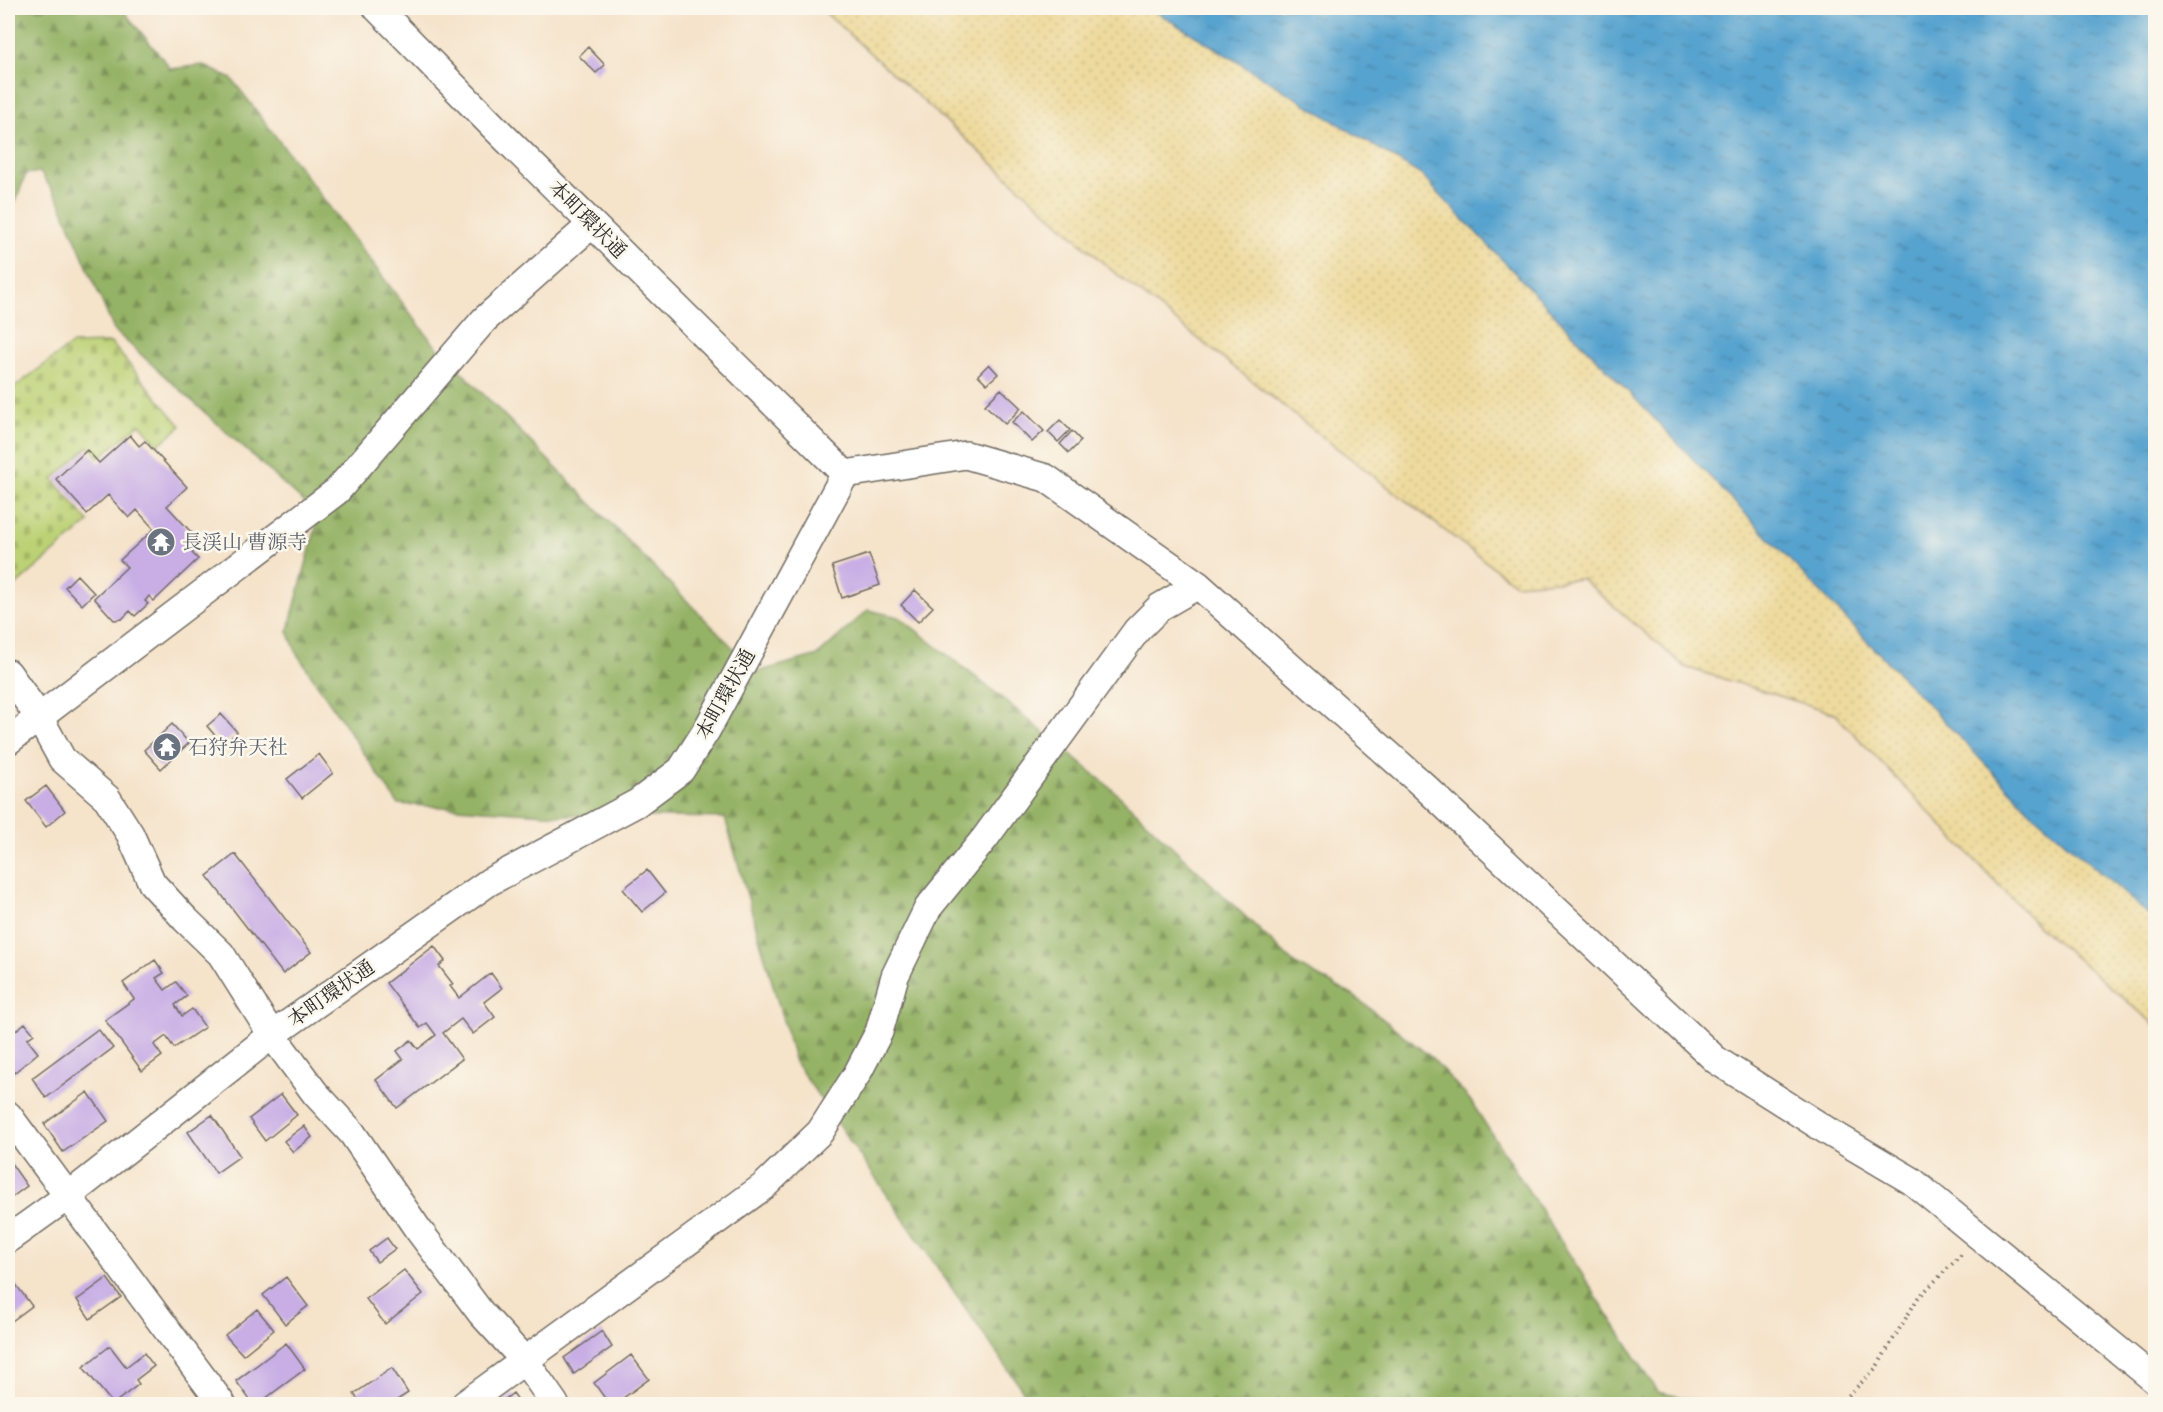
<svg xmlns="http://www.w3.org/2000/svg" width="2163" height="1412" font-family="'Libre Caslon Text','Noto Serif JP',serif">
	<defs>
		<pattern id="forest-firs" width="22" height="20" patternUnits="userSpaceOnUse" patternTransform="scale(1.5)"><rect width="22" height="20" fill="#95b366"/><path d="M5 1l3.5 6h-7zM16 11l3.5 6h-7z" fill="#7a9254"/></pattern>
		<pattern id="sand-dots" width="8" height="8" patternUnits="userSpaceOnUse" patternTransform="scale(1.5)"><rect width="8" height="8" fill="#eeda9e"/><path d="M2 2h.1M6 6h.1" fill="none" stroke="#cb8" stroke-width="1.8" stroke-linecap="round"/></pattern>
		<pattern id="cemetery-stones" width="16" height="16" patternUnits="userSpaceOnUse" patternTransform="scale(1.5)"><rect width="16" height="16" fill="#bcd175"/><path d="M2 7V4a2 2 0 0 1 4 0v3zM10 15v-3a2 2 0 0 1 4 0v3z" fill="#a2b465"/></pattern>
		<pattern id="water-ripples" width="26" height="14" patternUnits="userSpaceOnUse" patternTransform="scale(1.5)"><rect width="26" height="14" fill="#57a3cf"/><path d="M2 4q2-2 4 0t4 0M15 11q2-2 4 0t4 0" fill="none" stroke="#4885a8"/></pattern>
	</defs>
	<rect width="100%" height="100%" fill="#fbf7ec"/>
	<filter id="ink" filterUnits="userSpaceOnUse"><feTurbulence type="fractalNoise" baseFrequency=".0167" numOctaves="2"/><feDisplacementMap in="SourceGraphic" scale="12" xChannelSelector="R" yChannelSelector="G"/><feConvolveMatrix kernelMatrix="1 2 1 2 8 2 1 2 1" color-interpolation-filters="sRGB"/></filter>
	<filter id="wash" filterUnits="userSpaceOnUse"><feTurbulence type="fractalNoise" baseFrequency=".008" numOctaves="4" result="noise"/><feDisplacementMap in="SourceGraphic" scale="24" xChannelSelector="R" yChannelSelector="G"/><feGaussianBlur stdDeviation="1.35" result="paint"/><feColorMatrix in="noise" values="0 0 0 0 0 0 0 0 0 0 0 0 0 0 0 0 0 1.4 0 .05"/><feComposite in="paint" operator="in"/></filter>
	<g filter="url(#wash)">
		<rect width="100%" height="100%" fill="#f5e3ca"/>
		<!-- forest -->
		<path fill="url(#forest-firs)" stroke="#606f48" stroke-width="1.5" d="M 8,8 L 121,8 L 171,69 L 203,65 L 232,79 L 433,343 L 757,672 L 818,655 L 868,610 L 899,617 L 1001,697 L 1113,790 L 1295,964 L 1354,996 L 1432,1058 L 1470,1100 L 1658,1392 L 1712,1404 L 1032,1404 L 795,1062 L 725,818 L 561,815 L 398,804 L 297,654 L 288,631 L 319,516 L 114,330 L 59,200 L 40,172 L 26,174 L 8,221 Z"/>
		<!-- sand -->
		<path fill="url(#sand-dots)" stroke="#8c8264" stroke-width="1.5" d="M 820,8 L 1150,8 L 1420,174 L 2033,814 L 2155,920 L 2155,1025 L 2037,925 L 1834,713 L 1685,667 L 1582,579 L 1515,584 L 1320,435 L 1109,268 Z"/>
		<!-- cemetery -->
		<path fill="url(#cemetery-stones)" stroke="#747e50" stroke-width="1.5" d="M 111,343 L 181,426 L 158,445 L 140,424 L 99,458 L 89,446 L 53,479 L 89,522 L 8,592 L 8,392 L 72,344 Z"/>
		<!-- water -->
		<path fill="url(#water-ripples)" stroke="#41677d" stroke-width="1.5" d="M 1150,8 L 2155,8 L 2155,920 L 2033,814 L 1420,174 Z"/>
		<g id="blocks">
			<!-- building -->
			<path fill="#c8aee5" d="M 588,47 L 605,65 L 596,73 L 579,56 Z
				M 989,364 L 998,374 L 987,384 L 978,375 Z
				M 1001,389 L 1021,408 L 1005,424 L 985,405 Z
				M 1024,411 L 1044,431 L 1032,442 L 1012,422 Z
				M 1060,420 L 1070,430 L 1058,442 L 1048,432 Z
				M 1072,431 L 1081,441 L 1069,453 L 1060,444 Z
				M 130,435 L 139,446 L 145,441 L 187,487 L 167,506 L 202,544 L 192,553 L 198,559 L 154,601 L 149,596 L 145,601 L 148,604 L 135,616 L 130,611 L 122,619 L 114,620 L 94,598 L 127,567 L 120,560 L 154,529 L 137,510 L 129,518 L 108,495 L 87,514 L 56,479 L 87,450 L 99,463 Z
				M 869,554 L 880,585 L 842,598 L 832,566 Z
				M 77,575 L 94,593 L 82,605 L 65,587 Z
				M 915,590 L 933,607 L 918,622 L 901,605 Z
				M 221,714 L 237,732 L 223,745 L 207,726 Z
				M 172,724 L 189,743 L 161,769 L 144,750 Z
				M 319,754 L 333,773 L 302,798 L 287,779 Z
				M 46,786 L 65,811 L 46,827 L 26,801 Z
				M 235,854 L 311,952 L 283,974 L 207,876 Z
				M 647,870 L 665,893 L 642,912 L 623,889 Z
				M 434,946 L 445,961 L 439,966 L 453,984 L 450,986 L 459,998 L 491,973 L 502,988 L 484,1002 L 495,1017 L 473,1034 L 461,1019 L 443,1033 L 462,1059 L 397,1108 L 376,1080 L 403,1059 L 397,1051 L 411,1040 L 418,1049 L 436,1035 L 427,1023 L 420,1028 L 386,983 Z
				M 155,960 L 164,973 L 156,978 L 165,990 L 176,982 L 187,996 L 175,1005 L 182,1016 L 192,1009 L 205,1027 L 174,1048 L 166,1036 L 154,1045 L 162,1056 L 142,1071 L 105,1020 L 134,999 L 123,983 Z
				M 25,1023 L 34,1034 L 27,1039 L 38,1053 L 9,1077 L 8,1037 Z
				M 98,1029 L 113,1048 L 46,1098 L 32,1078 Z
				M 88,1092 L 108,1121 L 63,1152 L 44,1124 Z
				M 281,1094 L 297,1115 L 265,1141 L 249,1119 Z
				M 212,1115 L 240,1156 L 216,1173 L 188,1132 Z
				M 304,1126 L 312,1137 L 293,1152 L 284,1141 Z
				M 8,1159 L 27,1186 L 8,1200 Z
				M 387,1238 L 395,1249 L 377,1262 L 369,1251 Z
				M 404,1270 L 423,1294 L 385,1324 L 366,1299 Z
				M 8,1274 L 32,1306 L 12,1321 L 8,1314 Z
				M 286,1277 L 308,1306 L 285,1324 L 263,1295 Z
				M 107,1278 L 121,1297 L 90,1319 L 77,1300 Z
				M 257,1309 L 274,1330 L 243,1355 L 225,1335 Z
				M 602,1331 L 612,1347 L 574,1374 L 564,1358 Z
				M 286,1343 L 305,1369 L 258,1404 L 253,1404 L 236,1381 Z
				M 110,1346 L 126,1367 L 144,1353 L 154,1366 L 136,1380 L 139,1384 L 113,1404 L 83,1367 Z
				M 631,1355 L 649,1379 L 615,1404 L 609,1404 L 594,1383 Z
				M 392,1368 L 408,1393 L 391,1404 L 361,1404 L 354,1394 Z
				M 513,1393 L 521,1404 L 490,1404 L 498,1399 L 500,1403 Z"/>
		</g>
	</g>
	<g filter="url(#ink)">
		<use href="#blocks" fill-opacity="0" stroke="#726b63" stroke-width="1.5"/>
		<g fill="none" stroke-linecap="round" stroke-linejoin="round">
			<!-- street casing -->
			<g stroke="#726b63" stroke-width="30">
				<path id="street" d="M 845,474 L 966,455 L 1046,478 L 1198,585 L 1423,785 L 1716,1060 L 1829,1132 L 1912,1181 L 2156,1381
					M 8,673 L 39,717 L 62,759 L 107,798 L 130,834 L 152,883 L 185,919 L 221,954 L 272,1035 L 315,1093 L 352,1133 L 417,1228 L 481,1313 L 525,1361 L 555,1404
					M 8,741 L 337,491 L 484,320 L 592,224
					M 8,1115 L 222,1404
					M 8,1239 L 68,1196 L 272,1035 L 489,882 L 637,803 L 681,770 L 706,731 L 845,474 L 496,129 L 377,8
					M 465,1404 L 764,1186 L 820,1132 L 857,1074 L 879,1032 L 895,976 L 928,908 L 985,838 L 1137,630 L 1160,607 L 1198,585"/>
			</g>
			<!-- path -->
			<path stroke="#726b63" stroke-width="4" stroke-dasharray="1.5 4.5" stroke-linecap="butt" d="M 1840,1404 L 1876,1368 L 1918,1298 L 1962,1254"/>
			<!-- street -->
			<use href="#street" stroke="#fff" stroke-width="27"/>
		</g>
	</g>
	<!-- icons -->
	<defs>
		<g id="temple-disc" transform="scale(1.5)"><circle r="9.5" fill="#6b7280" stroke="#fbf7ec"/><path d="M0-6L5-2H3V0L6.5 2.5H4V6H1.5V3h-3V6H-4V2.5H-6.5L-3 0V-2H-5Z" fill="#fff"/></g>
	</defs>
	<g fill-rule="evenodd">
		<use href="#temple-disc" x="161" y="542"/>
		<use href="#temple-disc" x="167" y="747"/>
	</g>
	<g text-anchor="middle" stroke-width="5" stroke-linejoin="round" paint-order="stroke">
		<!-- street labels -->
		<g font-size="20" fill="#2b2b2b" stroke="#fbf7ec">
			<text transform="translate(588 219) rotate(45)" y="7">本町環状通</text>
			<text transform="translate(725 694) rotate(-61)" y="7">本町環状通</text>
			<text transform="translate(331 993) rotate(-35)" y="7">本町環状通</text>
		</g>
		<!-- worship labels -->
		<g font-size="20" fill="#5b616d" stroke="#fbf7ec" text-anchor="start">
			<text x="182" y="549">長渓山 曹源寺</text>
			<text x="188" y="754">石狩弁天社</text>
		</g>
	</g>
	<!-- margin -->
	<rect width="2163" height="1412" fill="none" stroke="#fbf7ec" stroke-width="30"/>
</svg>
